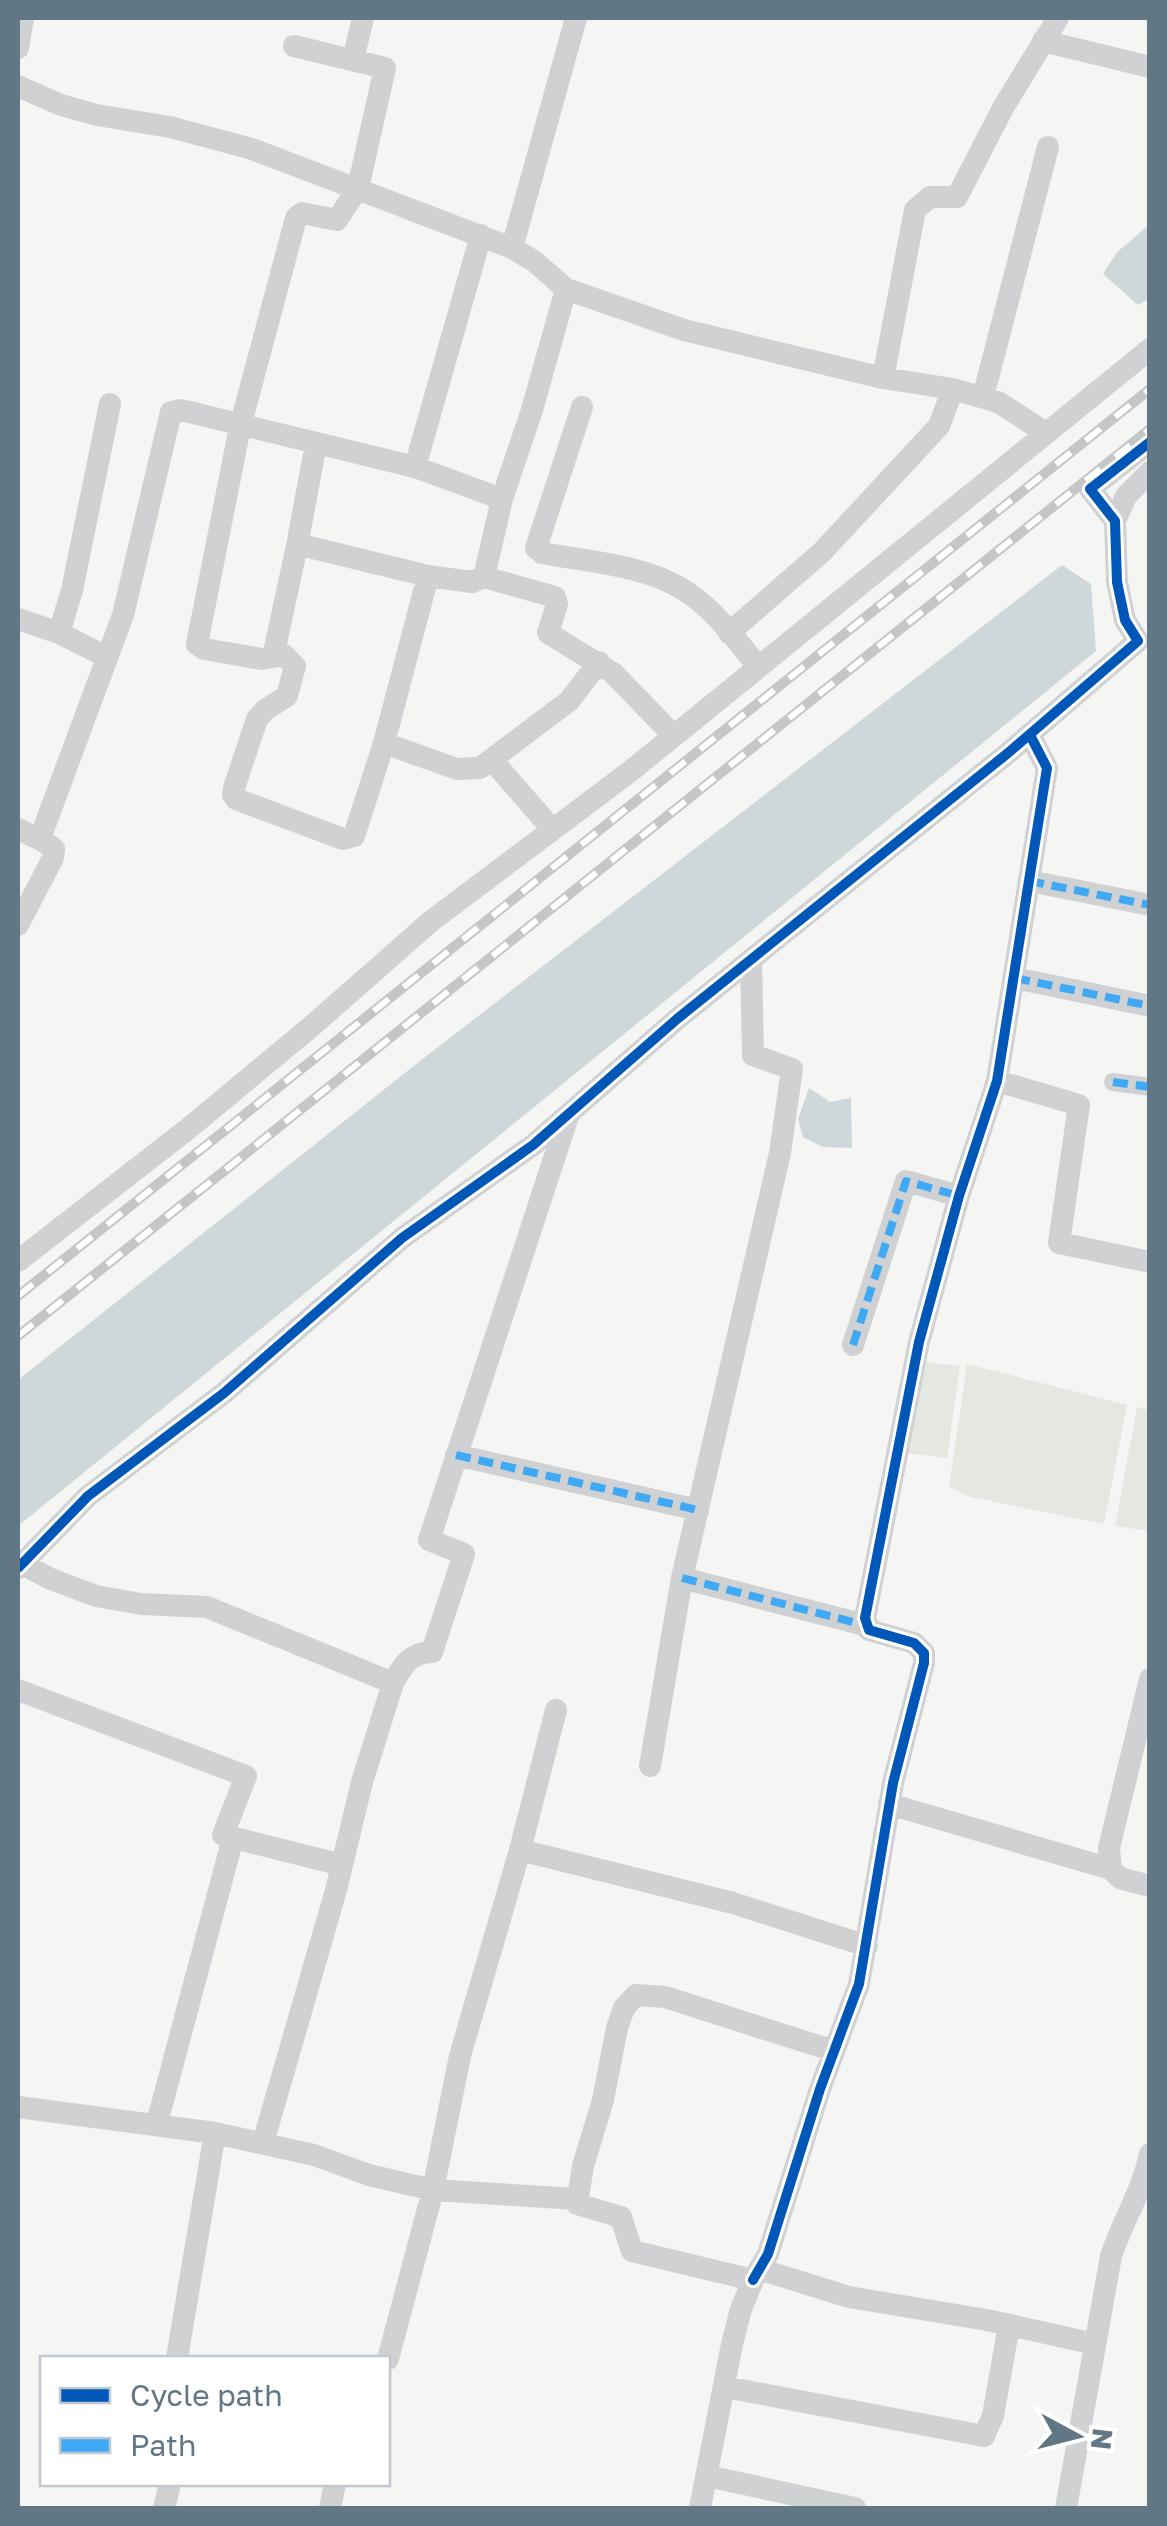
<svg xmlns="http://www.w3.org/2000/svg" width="1167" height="2526" font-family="'Golos Text',sans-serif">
	<rect width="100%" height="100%" fill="#f5f5f3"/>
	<!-- green -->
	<path fill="#e4e8e1" d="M 923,1362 L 960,1366 L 947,1458 L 907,1453 Z
		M 967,1364 L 1127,1405 L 1104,1524 L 971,1497 L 949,1487 Z
		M 1137,1407 L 1149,1410 L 1149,1531 L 1115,1526 Z"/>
	<!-- water -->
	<path fill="#ced8da" d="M 1149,225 L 1149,299 L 1138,305 L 1103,274 L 1117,252 Z
		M 1062,565 L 1091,584 L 1096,651 L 18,1526 L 18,1380 L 420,1061 Z
		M 809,1088 L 830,1102 L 851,1098 L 852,1148 L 823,1147 L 803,1137 L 798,1119 Z"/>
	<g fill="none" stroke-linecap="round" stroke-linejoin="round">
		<!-- pedestrian -->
		<path stroke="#d0d1d2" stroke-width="18" d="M 1113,1082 L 1150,1087"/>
		<!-- minor -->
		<path stroke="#d0d1d2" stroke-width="22" d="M 1043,41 L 1150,67
			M 294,46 L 385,68 L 358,188 L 337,220 L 302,213 L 296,218 L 240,427 L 197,644 L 204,649 L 262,659 L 284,655 L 295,666 L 287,696 L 265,710 L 257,719 L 234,788 L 233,795 L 236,799 L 343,839 L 354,836 L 384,743 L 428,576
			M 18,48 L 23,18
			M 353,60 L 363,18
			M 18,86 L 61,105 L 97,115 L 170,127 L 252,149 L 512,248 L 534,261 L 566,289 L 684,330 L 883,378 L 953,389 L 998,402 L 1046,433
			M 512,248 L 576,18
			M 566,289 L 532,410 L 502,499 L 484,577 L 555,597 L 557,604 L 548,633 L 613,673 L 673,735
			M 883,378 L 915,210 L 930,197 L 957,197 L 1004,106 L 1058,18
			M 983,397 L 1048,147
			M 582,407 L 536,548 L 542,553 C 589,562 647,565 687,592 C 716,611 737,642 759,667
			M 316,444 L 299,535 L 301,545 L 428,576 L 472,582 L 484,577
			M 415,467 L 481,235
			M 1115,521 L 1126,496 L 1150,472
			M 18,619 L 59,633 L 107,657
			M 59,633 L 72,590 L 110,404
			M 729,633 L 822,552 L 939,426 L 953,389
			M 273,657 L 298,541
			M 384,743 L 457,769 L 480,768 L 569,701 L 599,662
			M 492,760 L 552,829
			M 18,829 L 43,841
			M 1029,881 L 1150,905
			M 18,925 L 53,858 L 54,849 L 43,841 L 42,833 L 123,615 L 171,412 L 181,410 L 415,467 L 502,499
			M 1015,978 L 1150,1006
			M 997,1081 L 1079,1105 L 1059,1243 L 1150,1262
			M 18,1261 L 189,1128 L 313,1025 L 430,922 L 632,770 L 1150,349
			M 853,1345 L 906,1181 L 959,1196
			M 456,1455 L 698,1510
			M 22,1564 L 51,1579 L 96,1596 L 141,1604 L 207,1607 L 393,1683 C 402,1666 411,1652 432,1652 L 464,1554 L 429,1540 L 568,1116
			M 18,1568 L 88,1496 L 224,1393 L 402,1238 L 533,1145 L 677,1019 L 1008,753 L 1138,641 L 1125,620 L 1117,582 L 1115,521 L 1090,489 L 1150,442
			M 682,1578 L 865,1625
			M 1150,1679 L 1109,1848 L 1111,1869 L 1120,1878 L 1150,1886
			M 18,1690 L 246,1776 L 223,1835 L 342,1865
			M 650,1766 L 682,1578 L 780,1153 L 792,1069 L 753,1055 L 751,959
			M 889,1804 L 1111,1869
			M 520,1850 L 733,1903 L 867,1946
			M 18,2107 L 215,2133 L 314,2155 L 369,2175 L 433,2190 L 577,2199
			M 157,2123 L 233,1838
			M 263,2143 L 336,1890 L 362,1782 L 393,1683
			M 759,2269 L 849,2297 L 987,2320 L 1095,2344
			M 753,2280 L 768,2254 L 820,2089 L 859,1984 L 893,1783 L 924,1663 L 924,1653 L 914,1643 L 869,1630 L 865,1618 L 919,1342 L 959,1196 L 997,1081 L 1047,768 L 1030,735
			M 177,2358 L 215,2133
			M 388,2359 L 433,2190 L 460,2056 L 520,1850 L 556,1710
			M 725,2387 L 984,2436 L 993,2416 L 1009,2325
			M 707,2476 L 855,2508
			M 164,2508 L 170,2484
			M 330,2508 L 335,2484
			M 700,2508 L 732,2344 L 741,2309 L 753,2280 L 632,2251 L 621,2217 L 577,2204 L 583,2166 L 603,2100 L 617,2028 L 624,2008 L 636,1995 L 665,1997 L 834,2051
			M 1066,2508 L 1111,2256 C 1123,2221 1142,2191 1150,2154"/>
		<!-- rail casing -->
		<g stroke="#c5c6c7" stroke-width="10">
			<path id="rail" d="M 18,1296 L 1150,389
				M 18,1336 L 1150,429"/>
		</g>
		<!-- rail -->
		<use href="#rail" stroke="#fff" stroke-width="6" stroke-dasharray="19" stroke-linecap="butt"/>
		<!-- quiet -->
		<path stroke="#3fa9f5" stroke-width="8" stroke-dasharray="15 8" stroke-linecap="butt" d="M 1029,881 L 1150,905
			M 1015,978 L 1150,1006
			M 1113,1082 L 1150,1087
			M 853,1345 L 906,1181 L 959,1196
			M 456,1455 L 698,1510
			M 682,1578 L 865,1625"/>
		<!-- cycleway casing -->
		<g stroke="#fff" stroke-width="16">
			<path id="cycleway" d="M 18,1568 L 88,1496 L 224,1393 L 402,1238 L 533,1145 L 677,1019 L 1008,753 L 1138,641 L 1125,620 L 1117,582 L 1115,521 L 1090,489 L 1150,442
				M 753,2280 L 768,2254 L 820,2089 L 859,1984 L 893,1783 L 924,1663 L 924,1653 L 914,1643 L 869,1630 L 865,1618 L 919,1342 L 959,1196 L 997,1081 L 1047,768 L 1030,735"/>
		</g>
		<!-- cycleway -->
		<use href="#cycleway" stroke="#0057b8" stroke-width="10"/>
	</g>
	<!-- border -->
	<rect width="1167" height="2526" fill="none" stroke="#627786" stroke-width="40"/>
	<!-- legend -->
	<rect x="40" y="2356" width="350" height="130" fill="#ffffff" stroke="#c0c9cf" stroke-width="2.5"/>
	<rect x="60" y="2388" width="50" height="15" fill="#0057b8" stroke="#c0c9cf" stroke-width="2.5"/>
	<text x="130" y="2406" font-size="30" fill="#627786">Cycle path</text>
	<rect x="60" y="2438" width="50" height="15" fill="#3fa9f5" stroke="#c0c9cf" stroke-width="2.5"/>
	<text x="130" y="2456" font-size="30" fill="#627786">Path</text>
	<!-- north arrow -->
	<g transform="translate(1077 2436) rotate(97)" stroke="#ffffff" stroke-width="8" paint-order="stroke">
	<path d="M0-8L18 38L0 25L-18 38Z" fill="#627786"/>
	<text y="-15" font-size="28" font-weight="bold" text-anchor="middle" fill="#627786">N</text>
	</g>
</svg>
